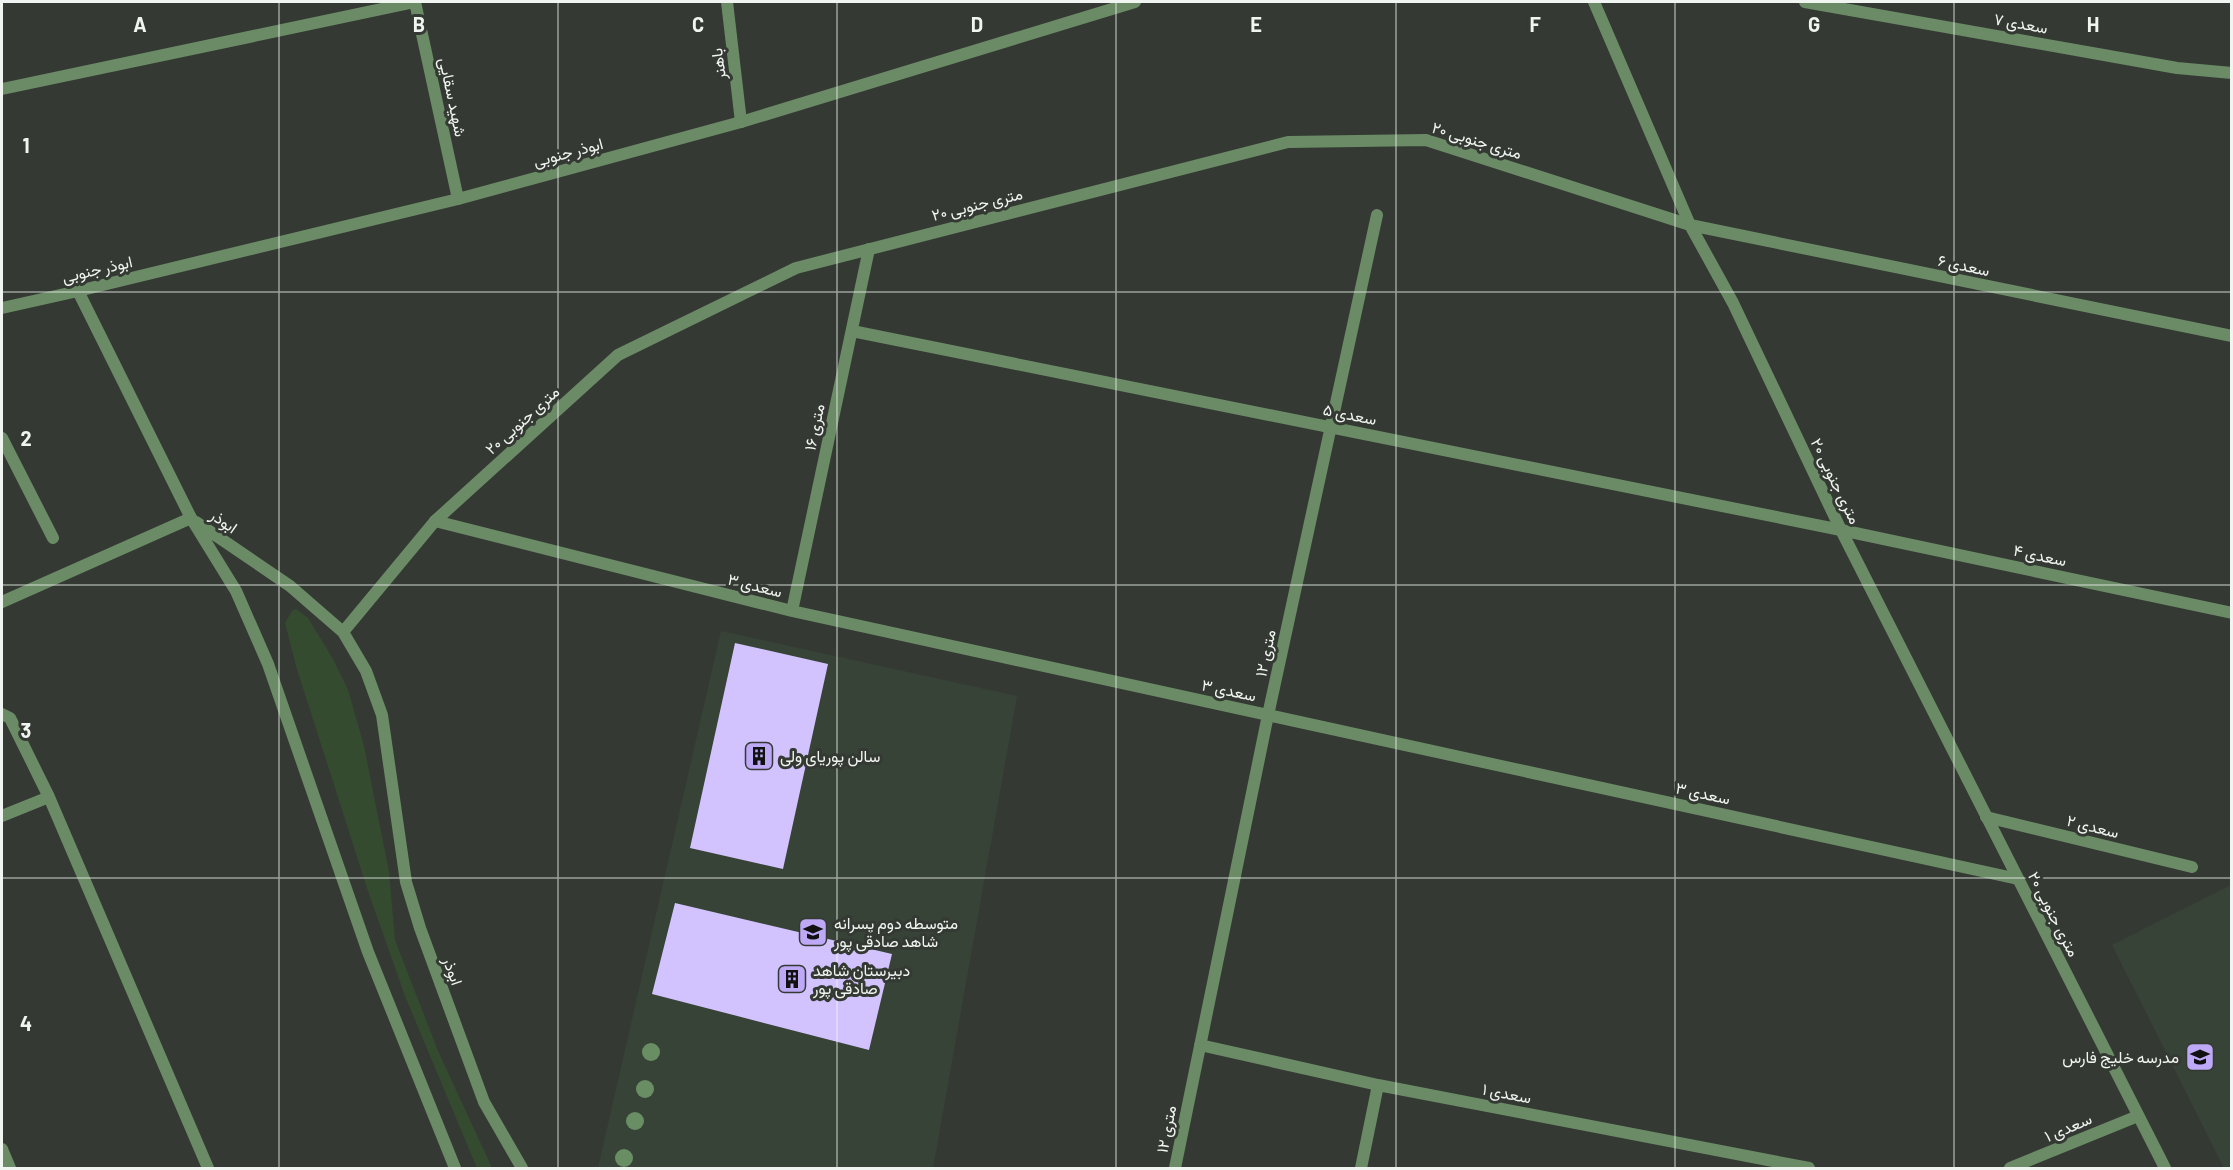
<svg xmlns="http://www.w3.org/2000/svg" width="2233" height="1170" font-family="Barlow,Vazirmatn,sans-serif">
	<rect width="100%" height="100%" fill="#343a33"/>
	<!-- built -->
	<path fill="#384337" d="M 721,631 L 1017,696 L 933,1168 L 598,1168 Z
		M 2231,885 L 2232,1168 L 2224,1168 L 2112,945 Z"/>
	<!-- green -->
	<path fill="#344b30" d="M 296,609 L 308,618 L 333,659 L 348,690 L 364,746 L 389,872 L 395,940 L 438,1051 L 492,1168 L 477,1168 L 405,996 L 368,891 L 296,666 L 285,623 L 292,611 Z"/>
	<!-- building -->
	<path fill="#d2c3ff" d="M 735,643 L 828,664 L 783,869 L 690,848 Z
		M 675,903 L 892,954 L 869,1050 L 652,994 Z"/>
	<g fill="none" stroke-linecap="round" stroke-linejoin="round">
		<!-- service -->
		<path stroke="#6b8b66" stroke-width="12" d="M 2,438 L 53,538"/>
		<!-- minor -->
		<path stroke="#6b8b66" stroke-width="12" d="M 415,2 L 458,199
			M 727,2 L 741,122
			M 1594,2 L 1690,225 L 2232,336
			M 1805,2 L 2177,68 L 2232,73
			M 2,89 L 415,2
			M 852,331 L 1841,530 L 2232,613
			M 435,521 L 792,611 L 2018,879
			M 2,602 L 191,518
			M 792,611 L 869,249
			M 2,714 L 10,718 L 49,797 L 208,1168
			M 2,816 L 49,797
			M 1986,817 L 2192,867
			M 1200,1045 L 1378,1085 L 1809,1168
			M 2,1149 L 10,1168
			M 1175,1168 L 1268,715 L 1377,215
			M 1361,1168 L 1378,1085
			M 2010,1168 L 2138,1116"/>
		<!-- tertiary -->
		<path stroke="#6b8b66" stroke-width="12" d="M 78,291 L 191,518 L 236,591 L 268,664 L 368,952 L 455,1168
			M 2,308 L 78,291 L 458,199 L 741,122 L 1135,2
			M 196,522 L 290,586 L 343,632 L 366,671 L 382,715 L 406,882 L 420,928 L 484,1102 L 522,1168
			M 343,632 L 435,521 L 618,355 L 796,268 L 1288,142 L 1426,140 L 1690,225 L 1733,303 L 1841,530 L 2165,1168"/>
	</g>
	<!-- trees -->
	<g fill="#6a8e64">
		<circle cx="651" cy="1052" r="9"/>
		<circle cx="645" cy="1089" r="9"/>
		<circle cx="635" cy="1121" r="9"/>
		<circle cx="624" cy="1158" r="9"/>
	</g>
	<!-- grid -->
	<path fill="none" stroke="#f1f5f1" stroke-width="1.5" stroke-opacity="0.55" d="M 279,2 L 279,1168M 558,2 L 558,1168M 837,2 L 837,1168M 1116,2 L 1116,1168M 1396,2 L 1396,1168M 1675,2 L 1675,1168M 1954,2 L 1954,1168M 2,292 L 2232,292M 2,585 L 2232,585M 2,878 L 2232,878"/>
	<!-- icons -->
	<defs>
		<g id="building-square" transform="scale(1.5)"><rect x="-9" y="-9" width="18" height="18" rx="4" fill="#bda9f5" stroke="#343a33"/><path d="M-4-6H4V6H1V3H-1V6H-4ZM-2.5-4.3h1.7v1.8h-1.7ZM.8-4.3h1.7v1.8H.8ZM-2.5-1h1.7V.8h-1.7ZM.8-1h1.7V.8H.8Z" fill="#111"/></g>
		<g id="school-square" transform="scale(1.5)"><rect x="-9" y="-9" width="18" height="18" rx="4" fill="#bda9f5" stroke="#343a33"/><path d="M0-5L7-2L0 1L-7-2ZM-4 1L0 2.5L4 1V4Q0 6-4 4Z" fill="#111"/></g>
	</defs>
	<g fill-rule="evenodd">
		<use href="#building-square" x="759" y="756"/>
		<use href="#school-square" x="813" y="932"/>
		<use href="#building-square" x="792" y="979"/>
		<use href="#school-square" x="2200" y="1057"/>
	</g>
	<g text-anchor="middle" stroke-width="6" stroke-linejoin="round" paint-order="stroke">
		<!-- street labels -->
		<g font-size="16" fill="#f1f5f1" stroke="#343a33">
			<text transform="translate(2021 23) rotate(10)" y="6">سعدی ۷</text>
			<text transform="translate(718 64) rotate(-97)" y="6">باهنر</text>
			<text transform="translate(453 97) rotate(78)" y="6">شهید سقایی</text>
			<text transform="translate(1477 140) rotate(17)" y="6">۲۰ متری جنوبی</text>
			<text transform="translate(568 152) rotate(-15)" y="6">ابوذر جنوبی</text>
			<text transform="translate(977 204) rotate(-14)" y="6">۲۰ متری جنوبی</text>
			<text transform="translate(1964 265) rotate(12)" y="6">سعدی ۶</text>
			<text transform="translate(97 269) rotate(-13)" y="6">ابوذر جنوبی</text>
			<text transform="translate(1350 414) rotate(11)" y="6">سعدی ۵</text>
			<text transform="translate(522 420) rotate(-42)" y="6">۲۰ متری جنوبی</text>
			<text transform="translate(814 427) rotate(-78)" y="6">۱۶ متری</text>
			<text transform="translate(1836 481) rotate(64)" y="6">۲۰ متری جنوبی</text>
			<text transform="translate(224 521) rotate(35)" y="6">ابوذر</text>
			<text transform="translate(2040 555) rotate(12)" y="6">سعدی ۴</text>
			<text transform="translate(755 585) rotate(14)" y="6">سعدی ۳</text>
			<text transform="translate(1265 653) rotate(-78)" y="6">۱۲ متری</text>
			<text transform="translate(1229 690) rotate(12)" y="6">سعدی ۳</text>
			<text transform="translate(1703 793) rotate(12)" y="6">سعدی ۳</text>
			<text transform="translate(2093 826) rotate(14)" y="6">سعدی ۲</text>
			<text transform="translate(2054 914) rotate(63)" y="6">۲۰ متری جنوبی</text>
			<text transform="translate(453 971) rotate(70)" y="6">ابوذر</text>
			<text transform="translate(1507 1093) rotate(11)" y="6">سعدی ۱</text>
			<text transform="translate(2068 1127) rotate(-23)" y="6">سعدی ۱</text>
			<text transform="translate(1166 1129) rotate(-79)" y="6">۱۲ متری</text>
		</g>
		<!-- poi labels -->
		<g font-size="16" fill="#f1f5f1" stroke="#343a33" text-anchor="start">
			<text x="780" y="762">سالن پوریای ولی</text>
			<text x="834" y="929">متوسطه دوم پسرانه<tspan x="834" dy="18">شاهد صادقی پور</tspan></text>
			<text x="813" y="976">دبیرستان شاهد<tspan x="813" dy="18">صادقی پور</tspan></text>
			<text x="2179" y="1063" text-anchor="end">مدرسه خلیج فارس</text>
		</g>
	</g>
	<g font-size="20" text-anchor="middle" font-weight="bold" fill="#f1f5f1" stroke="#343a33" stroke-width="6" stroke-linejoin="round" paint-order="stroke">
		<text x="140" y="32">A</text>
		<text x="419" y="32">B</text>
		<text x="698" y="32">C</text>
		<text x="977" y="32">D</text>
		<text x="1256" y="32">E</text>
		<text x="1535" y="32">F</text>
		<text x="1814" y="32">G</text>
		<text x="2093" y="32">H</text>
		<text x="26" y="153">1</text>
		<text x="26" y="446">2</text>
		<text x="26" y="738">3</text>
		<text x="26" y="1031">4</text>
	</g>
	<!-- border -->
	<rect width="2233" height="1170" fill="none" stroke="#f1f5f1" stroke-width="6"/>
</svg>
